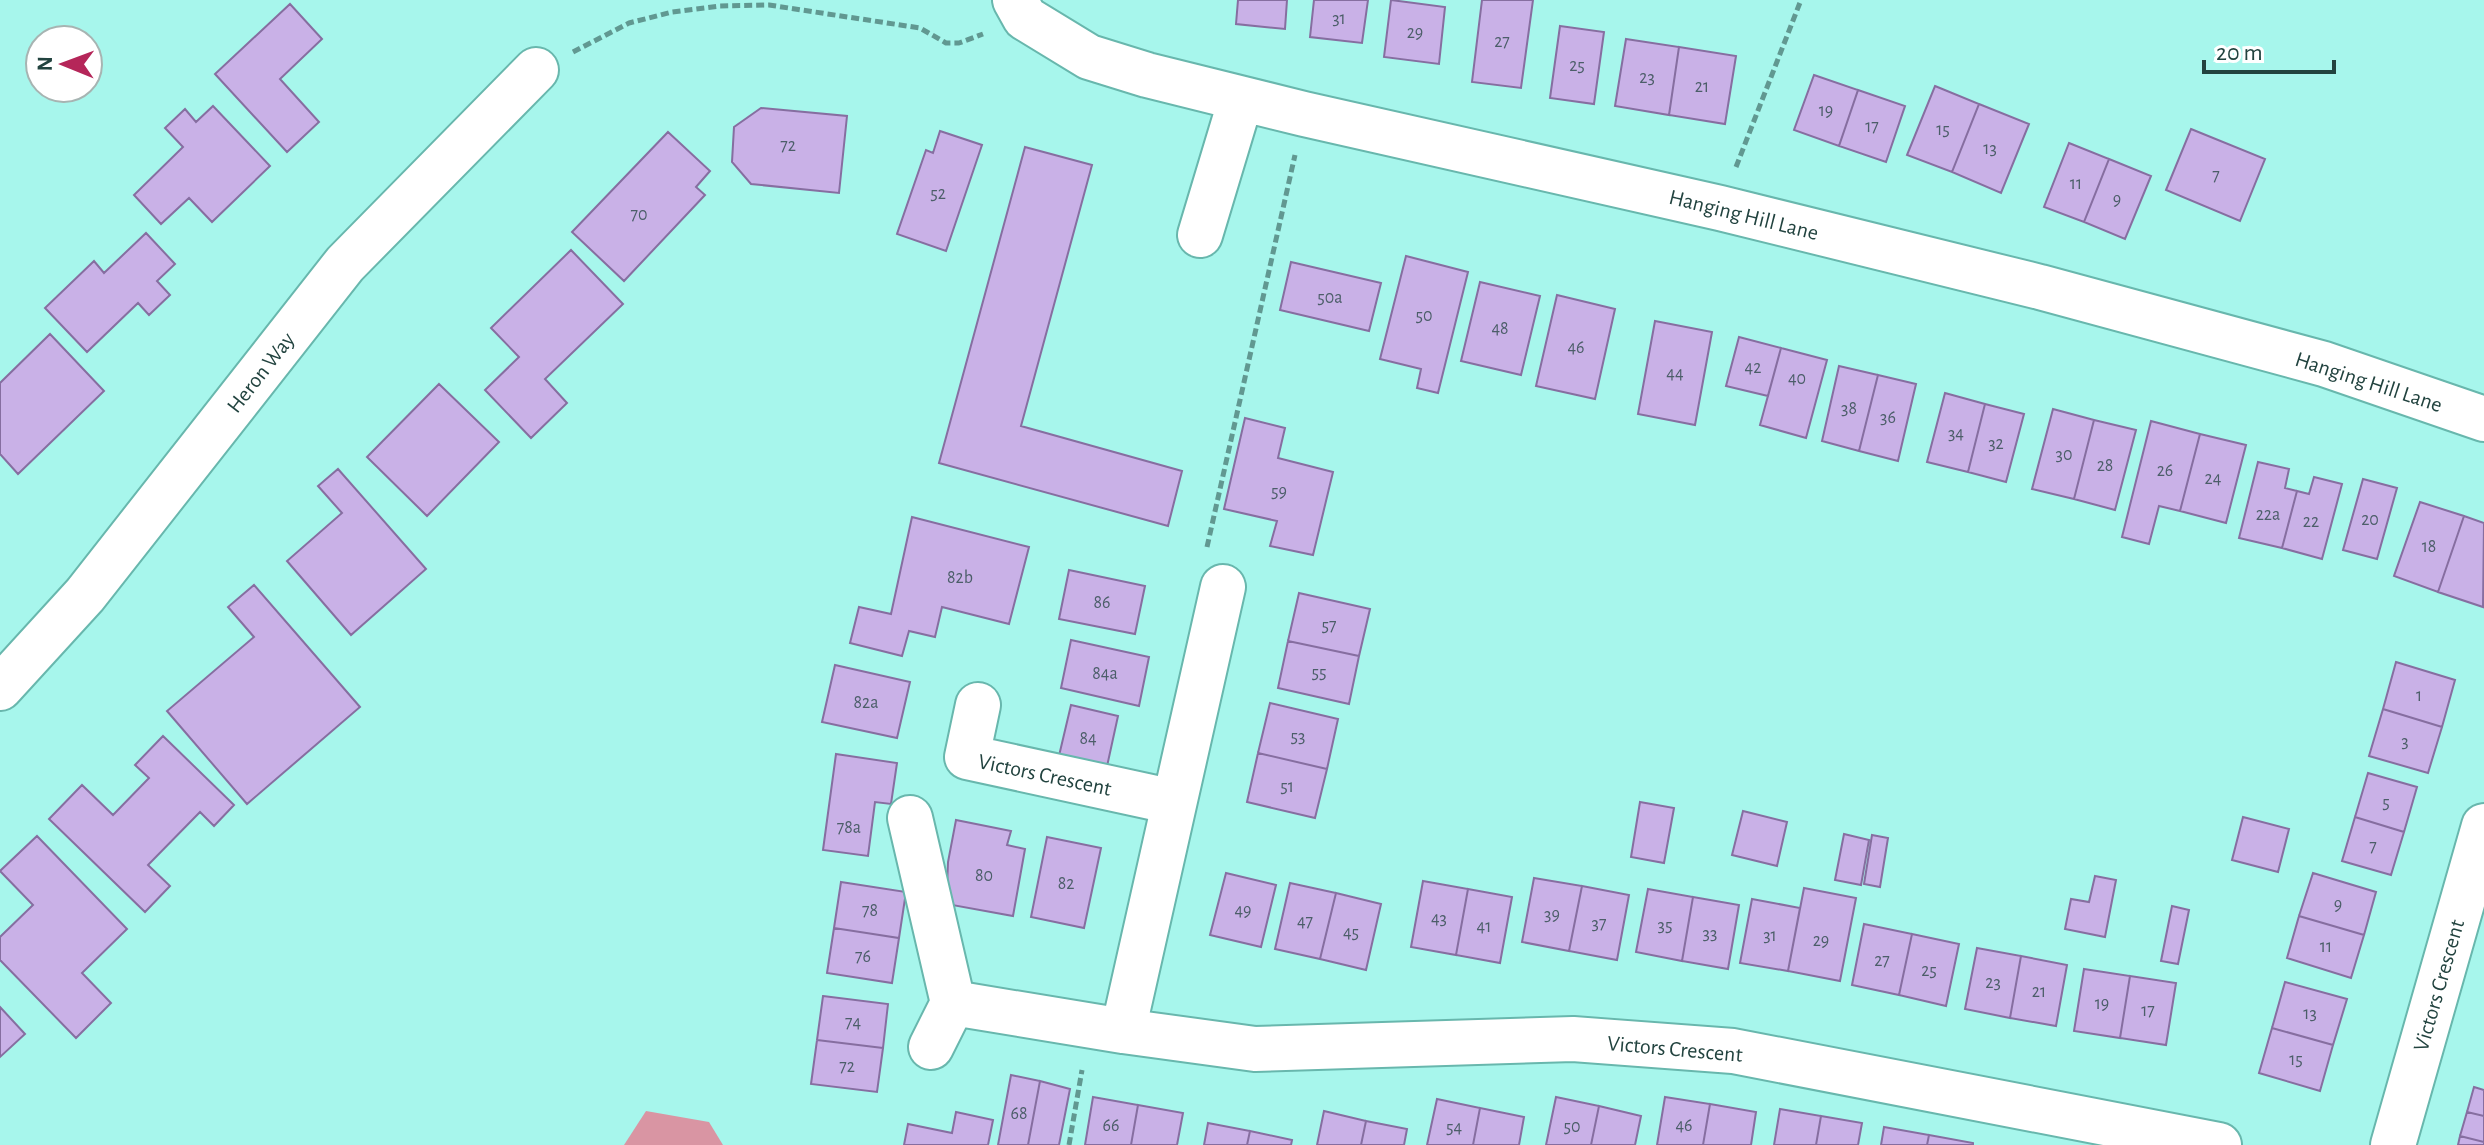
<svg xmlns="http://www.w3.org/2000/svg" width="2484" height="1145" font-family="'Alegreya Sans',sans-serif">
	<rect width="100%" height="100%" fill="#a7f6ec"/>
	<!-- forest -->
	<path fill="#d995a3" d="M 646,1111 L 709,1122 L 723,1145 L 624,1145 Z"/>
	<!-- building -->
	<path fill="#c9b1e7" stroke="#866ea0" stroke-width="2" d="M 1238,0 L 1287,0 L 1285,29 L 1236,24 Z
		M 1314,0 L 1368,0 L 1362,43 L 1310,37 Z
		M 1391,0 L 1445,7 L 1439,64 L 1384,57 Z
		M 1482,0 L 1533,0 L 1521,88 L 1472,82 Z
		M 290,4 L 322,39 L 280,79 L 319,122 L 287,152 L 215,74 Z
		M 1560,26 L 1604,32 L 1594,104 L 1550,98 Z
		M 1626,39 L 1679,47 L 1669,115 L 1615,106 Z
		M 1679,47 L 1736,56 L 1725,124 L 1669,115 Z
		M 1814,75 L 1858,90 L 1839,146 L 1794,130 Z
		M 1935,86 L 1979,104 L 1952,172 L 1907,155 Z
		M 1858,90 L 1905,106 L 1886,162 L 1839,146 Z
		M 1979,104 L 2029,124 L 2001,193 L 1952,172 Z
		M 213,106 L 270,166 L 212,222 L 189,198 L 161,224 L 134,195 L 183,147 L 165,128 L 185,109 L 196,122 Z
		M 761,108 L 847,116 L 839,193 L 751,184 L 732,162 L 734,127 Z
		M 2191,129 L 2265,159 L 2240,221 L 2166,190 Z
		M 940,131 L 982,145 L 946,251 L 897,234 L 926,150 L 933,153 Z
		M 668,132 L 710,171 L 696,187 L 705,195 L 624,281 L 572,232 Z
		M 2069,143 L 2109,159 L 2084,222 L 2044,207 Z
		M 1025,147 L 1092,165 L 1021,426 L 1182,471 L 1168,526 L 939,463 Z
		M 2109,159 L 2151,176 L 2125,239 L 2084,222 Z
		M 146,233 L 175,264 L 157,281 L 170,295 L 149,315 L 138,303 L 87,352 L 45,308 L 94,261 L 104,273 Z
		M 571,250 L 623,304 L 545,379 L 567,403 L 531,438 L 485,390 L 519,357 L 491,328 Z
		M 1406,256 L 1468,272 L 1438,393 L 1417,388 L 1421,369 L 1380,359 Z
		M 1291,262 L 1381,283 L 1369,331 L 1280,310 Z
		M 1480,282 L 1540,296 L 1521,375 L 1461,361 Z
		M 1557,295 L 1615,309 L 1595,399 L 1536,386 Z
		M 1655,321 L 1712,332 L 1695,425 L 1638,414 Z
		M 50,334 L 104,391 L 18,474 L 0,454 L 0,383 Z
		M 1739,337 L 1781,348 L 1768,396 L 1726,386 Z
		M 1781,348 L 1827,360 L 1806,438 L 1760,425 Z
		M 1839,366 L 1878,375 L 1859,451 L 1822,441 Z
		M 1878,375 L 1916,384 L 1898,461 L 1859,451 Z
		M 439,384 L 499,442 L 427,516 L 367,457 Z
		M 1945,393 L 1985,404 L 1968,472 L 1927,462 Z
		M 1985,404 L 2024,414 L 2006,482 L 1968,472 Z
		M 2053,409 L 2094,420 L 2074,499 L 2032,489 Z
		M 1245,418 L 1285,428 L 1278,458 L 1333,472 L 1313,555 L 1270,546 L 1277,521 L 1224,509 Z
		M 2094,420 L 2136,430 L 2115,510 L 2074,499 Z
		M 2151,421 L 2200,434 L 2180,511 L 2159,506 L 2149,544 L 2122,537 Z
		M 2200,434 L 2246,445 L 2226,523 L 2180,511 Z
		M 2258,462 L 2289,469 L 2285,488 L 2297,491 L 2282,548 L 2239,538 Z
		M 338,469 L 426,569 L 351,635 L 287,561 L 342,513 L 318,486 Z
		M 2314,477 L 2342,484 L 2322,559 L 2282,548 L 2297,491 L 2309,494 Z
		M 2363,479 L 2397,488 L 2377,559 L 2343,550 Z
		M 2420,502 L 2464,516 L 2438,592 L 2394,576 Z
		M 2464,516 L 2484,523 L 2483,607 L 2438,592 Z
		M 912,517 L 1029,547 L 1009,624 L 942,607 L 935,637 L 909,631 L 902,656 L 850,643 L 859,607 L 891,614 Z
		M 1069,570 L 1145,586 L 1135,634 L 1059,619 Z
		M 254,585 L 360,707 L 247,804 L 167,711 L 254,637 L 228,607 Z
		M 1299,593 L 1370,609 L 1359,656 L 1288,641 Z
		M 1071,640 L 1149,657 L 1139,706 L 1061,688 Z
		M 1288,641 L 1359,656 L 1349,704 L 1278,688 Z
		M 2396,662 L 2455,680 L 2442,727 L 2383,709 Z
		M 835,665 L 910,682 L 897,738 L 822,722 Z
		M 1270,703 L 1338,719 L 1327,769 L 1258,753 Z
		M 1071,705 L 1118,716 L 1106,771 L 1058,760 Z
		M 2383,709 L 2442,727 L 2428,773 L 2369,756 Z
		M 163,736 L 234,805 L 214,826 L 200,812 L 148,865 L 170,886 L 145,912 L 49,819 L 82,785 L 113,815 L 149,778 L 135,765 Z
		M 1258,753 L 1327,769 L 1315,818 L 1247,802 Z
		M 836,754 L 897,763 L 891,804 L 875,802 L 868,856 L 823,850 Z
		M 2368,773 L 2417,787 L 2404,832 L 2355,817 Z
		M 1640,802 L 1674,808 L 1664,863 L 1631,857 Z
		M 1743,811 L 1787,822 L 1777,866 L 1732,855 Z
		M 2243,817 L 2289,829 L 2278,872 L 2232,860 Z
		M 2355,817 L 2404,832 L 2391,875 L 2342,861 Z
		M 956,820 L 1011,831 L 1007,845 L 1025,849 L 1013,916 L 952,905 L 947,888 L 948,862 Z
		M 1844,834 L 1869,840 L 1861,885 L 1835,880 Z
		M 1872,835 L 1888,838 L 1880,887 L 1864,884 Z
		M 37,836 L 127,929 L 82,973 L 111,1003 L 76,1038 L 0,960 L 0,937 L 33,905 L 0,871 Z
		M 1047,837 L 1101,848 L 1084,928 L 1031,917 Z
		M 1226,873 L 1276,885 L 1261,947 L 1210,935 Z
		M 2313,873 L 2376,892 L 2364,935 L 2299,916 Z
		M 2095,876 L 2116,880 L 2105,937 L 2065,929 L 2071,899 L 2089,902 Z
		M 1534,878 L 1582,886 L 1569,951 L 1522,942 Z
		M 1423,881 L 1468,889 L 1456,955 L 1411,947 Z
		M 841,882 L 906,892 L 899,938 L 834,928 Z
		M 1290,883 L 1336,893 L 1320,959 L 1275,949 Z
		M 1582,886 L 1629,895 L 1617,960 L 1569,951 Z
		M 1804,888 L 1856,898 L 1840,981 L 1788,971 Z
		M 1468,889 L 1512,897 L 1500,963 L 1456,955 Z
		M 1648,889 L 1693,897 L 1682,961 L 1636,952 Z
		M 1336,893 L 1381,904 L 1366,970 L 1320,959 Z
		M 1693,897 L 1739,905 L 1728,969 L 1682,961 Z
		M 1752,899 L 1800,908 L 1788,971 L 1740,963 Z
		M 2172,906 L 2189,910 L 2178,964 L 2161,961 Z
		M 2299,916 L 2364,935 L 2351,978 L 2287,958 Z
		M 1864,924 L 1912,934 L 1899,995 L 1852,985 Z
		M 834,928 L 899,938 L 892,983 L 827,973 Z
		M 1912,934 L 1959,944 L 1946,1006 L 1899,995 Z
		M 1977,948 L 2021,956 L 2010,1018 L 1965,1009 Z
		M 2021,956 L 2067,965 L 2056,1026 L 2010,1018 Z
		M 2084,969 L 2130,976 L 2120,1038 L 2074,1031 Z
		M 2130,976 L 2176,983 L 2166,1045 L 2120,1038 Z
		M 2285,982 L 2347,999 L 2333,1045 L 2272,1028 Z
		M 823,996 L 888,1004 L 883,1048 L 817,1040 Z
		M 0,1007 L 25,1034 L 0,1057 Z
		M 2272,1028 L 2333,1045 L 2320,1091 L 2259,1073 Z
		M 817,1040 L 883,1048 L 877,1092 L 811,1084 Z
		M 1011,1075 L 1040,1081 L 1028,1145 L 998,1145 Z
		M 1040,1081 L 1070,1089 L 1059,1145 L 1028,1145 Z
		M 2474,1087 L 2484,1090 L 2484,1116 L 2467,1112 Z
		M 1093,1097 L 1138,1105 L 1131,1145 L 1085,1145 Z
		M 1556,1097 L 1599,1106 L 1591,1145 L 1546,1145 Z
		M 1665,1097 L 1710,1104 L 1703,1145 L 1657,1145 Z
		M 1437,1099 L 1480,1108 L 1473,1145 L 1427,1145 Z
		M 1710,1104 L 1756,1112 L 1751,1145 L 1703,1145 Z
		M 1138,1105 L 1183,1113 L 1177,1145 L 1131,1145 Z
		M 1599,1106 L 1641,1116 L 1635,1145 L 1591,1145 Z
		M 1480,1108 L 1524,1117 L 1519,1145 L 1473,1145 Z
		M 1780,1109 L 1821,1116 L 1816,1145 L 1774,1145 Z
		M 1324,1111 L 1366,1121 L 1361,1145 L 1317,1145 Z
		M 956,1112 L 993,1120 L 988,1145 L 904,1145 L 908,1124 L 952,1133 Z
		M 2467,1112 L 2484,1116 L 2484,1142 L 2460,1136 Z
		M 1821,1116 L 1862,1123 L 1858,1145 L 1816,1145 Z
		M 1366,1121 L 1407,1129 L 1404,1145 L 1361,1145 Z
		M 1208,1123 L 1250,1131 L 1247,1145 L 1204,1145 Z
		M 1884,1127 L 1929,1135 L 1927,1145 L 1881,1145 Z
		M 1250,1131 L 1292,1140 L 1291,1145 L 1247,1145 Z
		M 1929,1135 L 1973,1143 L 1973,1145 L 1927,1145 Z
		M 2460,1136 L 2484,1142 L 2484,1145 L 2458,1145 Z"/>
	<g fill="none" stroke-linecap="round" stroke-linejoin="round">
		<!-- minor casing -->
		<g stroke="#68b7ad" stroke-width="48">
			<path id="minor" d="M 1015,0 L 1025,18 L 1089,57 L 1147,75 L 1304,114 L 1720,208 L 2040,287 L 2324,364 L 2484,419
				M 1200,235 L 1241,99
				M 0,688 L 85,595 L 345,264 L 536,70
				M 978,705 L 967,757 L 1174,802
				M 910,818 L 953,1003 L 931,1047
				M 953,1003 L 1123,1031 L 1255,1049 L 1573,1039 L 1733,1051 L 2219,1145
				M 1123,1031 L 1223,587
				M 2393,1145 L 2484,826"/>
		</g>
		<!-- path -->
		<path stroke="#619891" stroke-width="5" stroke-dasharray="8 4" stroke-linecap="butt" d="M 573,52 L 629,23 L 672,12 L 720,6 L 769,5 L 920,28 L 946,43 L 959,43 L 983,34
			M 1736,167 L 1801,0
			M 1207,547 L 1295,155
			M 1069,1145 L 1082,1070"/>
		<!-- minor -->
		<use href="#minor" stroke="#fff" stroke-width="44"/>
	</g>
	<g text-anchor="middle" stroke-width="8" stroke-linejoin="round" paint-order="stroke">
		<!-- number labels -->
		<g font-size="18" fill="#4c5e69">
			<text x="1339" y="24">31</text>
			<text x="1415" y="38">29</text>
			<text x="1502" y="47">27</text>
			<text x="1577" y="71">25</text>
			<text x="1647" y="83">23</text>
			<text x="1702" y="92">21</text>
			<text x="1826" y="116">19</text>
			<text x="1872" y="132">17</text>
			<text x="1943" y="135">15</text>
			<text x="788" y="151">72</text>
			<text x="1990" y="154">13</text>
			<text x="2216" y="181">7</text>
			<text x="2076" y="189">11</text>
			<text x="938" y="199">52</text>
			<text x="2117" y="205">9</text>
			<text x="639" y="220">70</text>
			<text x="1330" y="303">50a</text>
			<text x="1424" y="321">50</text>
			<text x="1500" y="334">48</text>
			<text x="1576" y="353">46</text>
			<text x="1753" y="373">42</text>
			<text x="1675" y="379">44</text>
			<text x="1797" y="384">40</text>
			<text x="1849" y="414">38</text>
			<text x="1888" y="423">36</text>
			<text x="1956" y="439">34</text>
			<text x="1996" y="449">32</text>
			<text x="2064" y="460">30</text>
			<text x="2105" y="471">28</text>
			<text x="2165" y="476">26</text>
			<text x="2213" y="484">24</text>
			<text x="1279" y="497">59</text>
			<text x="2268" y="520">22a</text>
			<text x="2370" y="525">20</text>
			<text x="2311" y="527">22</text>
			<text x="2429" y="552">18</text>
			<text x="960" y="583">82b</text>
			<text x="1102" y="608">86</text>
			<text x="1329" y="631">57</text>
			<text x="1319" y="678">55</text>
			<text x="1105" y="679">84a</text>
			<text x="2419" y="701">1</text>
			<text x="866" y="708">82a</text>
			<text x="1298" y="742">53</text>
			<text x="1088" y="744">84</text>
			<text x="2405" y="747">3</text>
			<text x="1287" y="792">51</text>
			<text x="2386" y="808">5</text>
			<text x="849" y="833">78a</text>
			<text x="2373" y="852">7</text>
			<text x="984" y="881">80</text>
			<text x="1066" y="889">82</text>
			<text x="2338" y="910">9</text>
			<text x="870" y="916">78</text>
			<text x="1243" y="916">49</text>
			<text x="1552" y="920">39</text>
			<text x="1439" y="924">43</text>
			<text x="1305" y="927">47</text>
			<text x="1599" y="929">37</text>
			<text x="1665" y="931">35</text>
			<text x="1484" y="932">41</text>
			<text x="1351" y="938">45</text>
			<text x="1710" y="939">33</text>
			<text x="1770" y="941">31</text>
			<text x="1821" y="946">29</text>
			<text x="2326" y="952">11</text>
			<text x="863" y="962">76</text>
			<text x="1882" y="966">27</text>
			<text x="1929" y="976">25</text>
			<text x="1993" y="988">23</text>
			<text x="2039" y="997">21</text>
			<text x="2102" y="1009">19</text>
			<text x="2148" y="1016">17</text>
			<text x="2310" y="1019">13</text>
			<text x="853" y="1028">74</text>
			<text x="2296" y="1065">15</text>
			<text x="847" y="1072">72</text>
			<text x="1019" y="1119">68</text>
			<text x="1111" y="1131">66</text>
			<text x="1684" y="1131">46</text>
			<text x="1572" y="1132">50</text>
			<text x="1454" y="1133">54</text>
		</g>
		<!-- street labels -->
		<g font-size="22" fill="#22433f" stroke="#fff">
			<text transform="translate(1744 214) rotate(14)" y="8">Hanging Hill Lane</text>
			<text transform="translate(260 372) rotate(-52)" y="8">Heron Way</text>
			<text transform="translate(2369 381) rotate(18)" y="8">Hanging Hill Lane</text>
			<text transform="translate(1045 774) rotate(12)" y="8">Victors Crescent</text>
			<text transform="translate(2438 985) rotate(-74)" y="8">Victors Crescent</text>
			<text transform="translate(1675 1048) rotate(5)" y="8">Victors Crescent</text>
		</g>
	</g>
	<!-- north arrow -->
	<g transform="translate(64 64) rotate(271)"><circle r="38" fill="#ffffff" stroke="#a7b4b2" stroke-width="2"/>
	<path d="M0-6L14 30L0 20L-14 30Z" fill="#b52659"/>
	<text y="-12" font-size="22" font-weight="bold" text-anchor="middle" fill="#22433f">N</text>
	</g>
	<!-- scale -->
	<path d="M2204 60v12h130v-12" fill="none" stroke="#22433f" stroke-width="4"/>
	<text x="2216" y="60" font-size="24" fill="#22433f" stroke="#ffffff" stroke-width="6" paint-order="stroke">20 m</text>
</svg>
